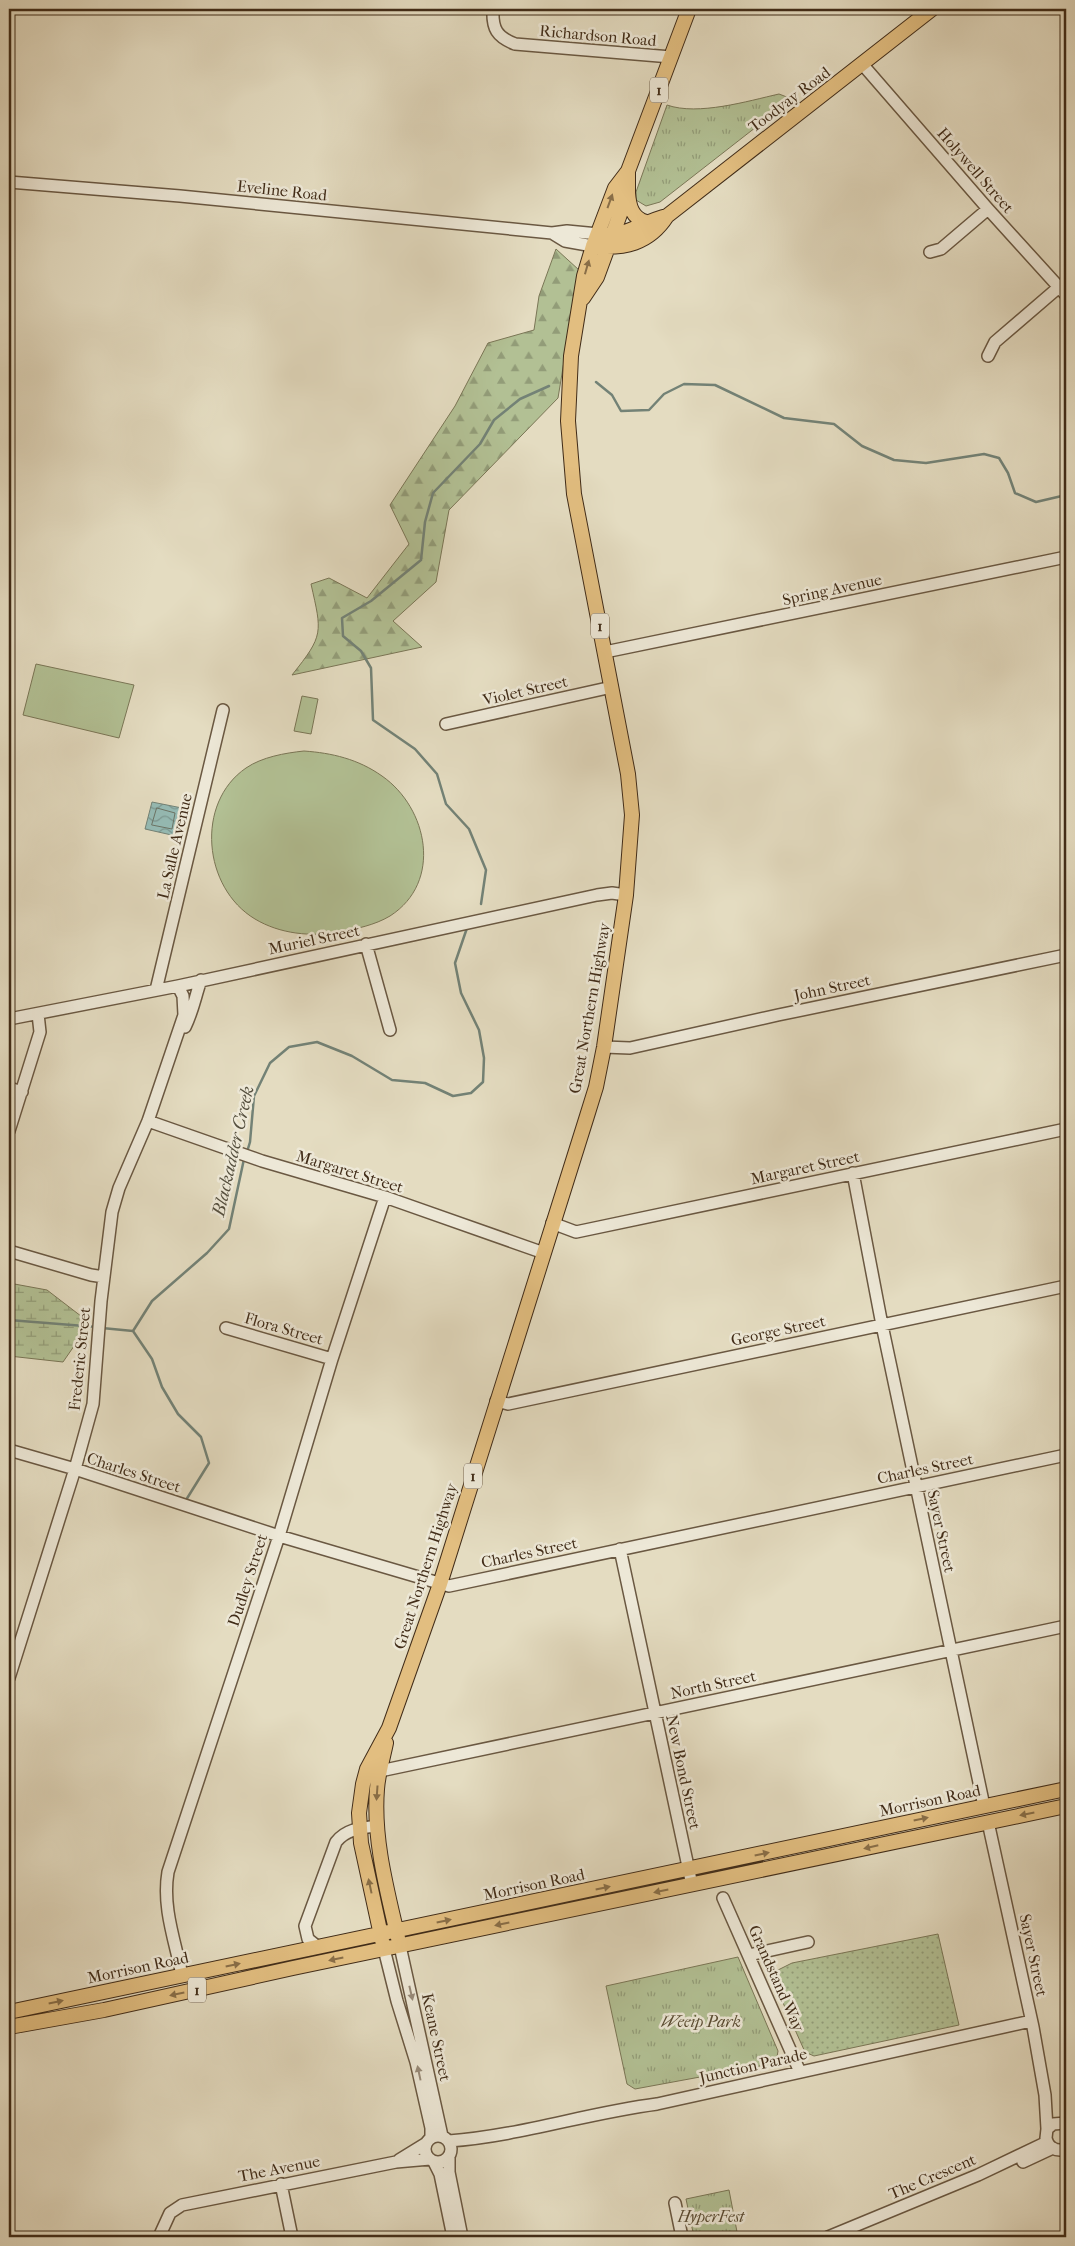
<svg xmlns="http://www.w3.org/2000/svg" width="1075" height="2246" font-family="'IM FELL French Canon',serif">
	<defs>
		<pattern id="grass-dots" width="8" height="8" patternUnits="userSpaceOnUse" patternTransform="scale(1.25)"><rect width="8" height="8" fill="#b2c094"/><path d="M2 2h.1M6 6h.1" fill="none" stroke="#929c78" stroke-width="1.8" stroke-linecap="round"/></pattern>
		<pattern id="forest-firs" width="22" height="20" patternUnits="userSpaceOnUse" patternTransform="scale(1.25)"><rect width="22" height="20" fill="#b2c094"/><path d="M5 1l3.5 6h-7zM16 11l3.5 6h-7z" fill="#929c78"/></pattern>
		<pattern id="wetland-marsh" width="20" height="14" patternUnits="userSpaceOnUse" patternTransform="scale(1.25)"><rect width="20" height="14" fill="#b2c094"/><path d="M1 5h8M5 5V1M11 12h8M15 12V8" fill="none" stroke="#929c78"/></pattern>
		<pattern id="park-tufts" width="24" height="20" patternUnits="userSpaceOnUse" patternTransform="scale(1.25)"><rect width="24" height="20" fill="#b2c094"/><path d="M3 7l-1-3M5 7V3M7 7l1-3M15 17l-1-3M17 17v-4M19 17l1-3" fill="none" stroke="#929c78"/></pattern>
		<pattern id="water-waves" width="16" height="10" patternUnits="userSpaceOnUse" patternTransform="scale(1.25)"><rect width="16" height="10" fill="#95bbb5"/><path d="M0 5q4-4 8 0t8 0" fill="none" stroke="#7b9892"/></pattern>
	</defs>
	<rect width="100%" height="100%" fill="#e4dcc1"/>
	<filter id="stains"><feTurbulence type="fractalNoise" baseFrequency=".004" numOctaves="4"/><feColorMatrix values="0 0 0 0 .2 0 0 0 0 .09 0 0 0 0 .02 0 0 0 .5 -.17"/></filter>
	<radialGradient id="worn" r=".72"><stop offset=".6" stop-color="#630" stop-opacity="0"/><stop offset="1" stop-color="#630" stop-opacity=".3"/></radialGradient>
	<!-- grass -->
	<path fill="url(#grass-dots)" stroke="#7a7656" d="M 938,1934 L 959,2025 L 814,2056 L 805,2052 L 771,1976 L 774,1972 L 792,1963 Z"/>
	<!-- forest -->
	<path fill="url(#forest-firs)" stroke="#7a7656" d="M 556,249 L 579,270 L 558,398 L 449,510 L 436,582 L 393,621 L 422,647 L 292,675 C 324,635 322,633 311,584 L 329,578 L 367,598 L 409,544 L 390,505 L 455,406 L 488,343 L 534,330 L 539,296 Z"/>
	<!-- wetland -->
	<path fill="url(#wetland-marsh)" stroke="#7a7656" d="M 9,1283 L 47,1290 L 90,1323 L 63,1362 L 9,1356 Z"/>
	<!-- park -->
	<path fill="url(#park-tufts)" stroke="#7a7656" d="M 779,94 L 792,99 L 660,202 L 646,206 L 636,200 L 636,192 L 667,105 C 698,116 748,101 779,94 Z
		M 738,1957 L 778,2051 L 776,2063 L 635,2089 L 627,2084 L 606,1986 Z
		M 729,2190 L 738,2237 L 694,2237 L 686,2199 Z"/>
	<!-- garden -->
	<path fill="#b2c094" stroke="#7a7656" d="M 36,664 L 134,685 L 119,738 L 23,715 Z
		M 302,696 L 318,699 L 311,734 L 294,731 Z
		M 304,751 C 332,753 358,759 382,776 C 428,808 443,882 390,916 C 375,925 356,929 339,932 C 311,937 280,934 255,919 C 203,888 195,803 246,768 C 262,757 285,753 304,751 Z"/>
	<!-- water -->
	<path fill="url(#water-waves)" stroke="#738276" d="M 152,802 L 182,808 L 176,836 L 145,829 Z"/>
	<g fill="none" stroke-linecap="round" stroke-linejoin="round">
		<!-- shore -->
		<path stroke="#6b7466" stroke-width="1" d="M 157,808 L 175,813 L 172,829 L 152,825 Z"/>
		<!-- stream -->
		<path stroke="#738276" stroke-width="2.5" d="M 596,382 L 612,395 L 621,411 L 649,410 L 664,394 L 684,384 L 715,385 L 784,418 L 834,424 L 862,446 L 894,460 L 926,463 L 984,454 L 999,458 L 1008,473 L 1015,493 L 1036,502 L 1066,495
			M 481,904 L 486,870 L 469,829 L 446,804 L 437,774 L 415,749 L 373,720 L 371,668 L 361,651 L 343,636 L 342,618 L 371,601 L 421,560 L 425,522 L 433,493 L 480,444 L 494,420 L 520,399 L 549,386
			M 247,1152 L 250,1142 L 254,1096 L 270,1063 L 289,1047 L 317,1042 L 352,1056 L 392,1080 L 425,1083 L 453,1096 L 471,1093 L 483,1082 L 484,1058 L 479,1030 L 461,993 L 455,963 L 467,928
			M 9,1320 L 97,1327
			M 102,1328 L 133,1331
			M 133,1331 L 152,1301 L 207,1253 L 229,1229 L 244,1159
			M 133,1331 L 152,1359 L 162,1387 L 178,1414 L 201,1437 L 209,1463 L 186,1500"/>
		<!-- minor casing -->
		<g stroke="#6a5842" stroke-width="14">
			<path id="minor" d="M 493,9 C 492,29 497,37 515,44 L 671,57
				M 863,65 L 988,209 L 1066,295
				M 9,182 L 180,196 L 552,233 L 567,231 L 598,234
				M 552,233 L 565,241 L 593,246
				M 930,252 L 941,249 L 988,209
				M 988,356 L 995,342 L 1059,287
				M 605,652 L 1066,557
				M 446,724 L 612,687
				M 366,944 L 390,1030
				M 156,990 L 223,710
				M 9,1019 L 178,986 L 597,895 L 612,893 L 626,895
				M 185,1027 C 193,1011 195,997 201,980
				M 604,1047 L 630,1048 L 778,1015 L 1066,955
				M 9,1088 L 22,1092
				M 148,1121 L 262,1161 L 385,1197 L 544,1253
				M 9,1131 L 40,1032 L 38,1014
				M 853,1173 L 882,1325 L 984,1806
				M 552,1223 L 576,1232 L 1066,1129
				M 9,1251 L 91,1275 L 104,1277
				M 226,1328 L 332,1359
				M 496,1401 L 508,1404 L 1066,1286
				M 9,1450 L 75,1469 L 279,1536 L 449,1586 L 1066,1455
				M 620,1549 L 692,1885
				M 9,1678 L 75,1469 L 93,1404 L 101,1301 L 112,1212 L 119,1188 L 148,1121 L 184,1015 L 183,996 L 178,986
				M 374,1770 L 380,1771 L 1066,1626
				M 988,1822 L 1033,2027 L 1045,2095 L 1047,2129
				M 723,1898 L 800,2072
				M 400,1946 L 442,2136
				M 318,1947 L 308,1939 L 305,1926 L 336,1842 C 346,1829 361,1828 377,1826
				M 384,1949 L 397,2001 L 416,2062 L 431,2128 L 431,2138
				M 749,1955 L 808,1942
				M 182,1975 C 175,1941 162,1907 168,1872 L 279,1536 L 332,1359 L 385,1197
				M 1066,2123 L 1053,2124 L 1047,2129 L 1046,2138 C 1048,2148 1056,2152 1066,2149
				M425 2149a13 13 0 1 1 26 0a13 13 0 1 1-26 0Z
				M 449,2141 C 519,2136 587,2113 657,2104 L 1031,2021
				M 449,2158 L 449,2172 L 462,2237
				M 399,2160 L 425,2144
				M 434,2162 L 440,2174 L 453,2237
				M 1023,2162 L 1053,2148
				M 281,2184 L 292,2237
				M 675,2203 L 682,2237
				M 159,2237 L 170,2213 L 182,2205 L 396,2162 L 430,2159
				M 828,2237 L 978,2175 L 1047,2142"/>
		</g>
		<!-- major casing -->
		<g stroke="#412c18" stroke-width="16">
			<path id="major" d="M 628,193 C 629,206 632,218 646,222
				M 607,235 C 626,236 647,220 667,216
				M 593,246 C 624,249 649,244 667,216 L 932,9
				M 583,298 L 597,277 L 619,217 L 628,192 L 628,171
				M 386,1743 C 383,1758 378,1774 377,1789 C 373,1839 387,1890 398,1938
				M 384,1949 L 361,1843 L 359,1813 L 363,1784 L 367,1769 L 389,1728 L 440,1584 L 587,1116 L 596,1087 L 604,1047 L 626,895 L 632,815 L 628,774 L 574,494 L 568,421 L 571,356 L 584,276 L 593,246 L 615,188 L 628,171 L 689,9
				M 9,2012 L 1066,1789
				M 9,2027 L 104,2010 L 293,1968 L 1066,1806"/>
		</g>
		<!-- minor -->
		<use href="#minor" stroke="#ede8d7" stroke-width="11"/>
		<!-- major -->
		<use href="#major" stroke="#e2be80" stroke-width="14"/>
	</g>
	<!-- one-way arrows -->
	<defs><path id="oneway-solid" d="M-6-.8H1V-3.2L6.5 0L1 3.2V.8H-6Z" transform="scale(1.25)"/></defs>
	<g fill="#896e47">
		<use href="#oneway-solid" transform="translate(610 201) rotate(-70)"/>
		<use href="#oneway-solid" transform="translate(587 267) rotate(-74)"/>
		<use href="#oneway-solid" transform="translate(377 1793) rotate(94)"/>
		<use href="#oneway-solid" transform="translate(1027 1814) rotate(169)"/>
		<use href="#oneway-solid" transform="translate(921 1819) rotate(-12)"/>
		<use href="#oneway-solid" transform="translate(871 1847) rotate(167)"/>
		<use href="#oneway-solid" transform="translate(762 1854) rotate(-12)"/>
		<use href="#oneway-solid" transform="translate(370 1886) rotate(-102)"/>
		<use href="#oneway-solid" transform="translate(603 1888) rotate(-12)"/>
		<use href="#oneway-solid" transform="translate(661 1891) rotate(168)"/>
		<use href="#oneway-solid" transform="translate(444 1921) rotate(-12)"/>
		<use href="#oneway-solid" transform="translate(502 1924) rotate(168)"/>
		<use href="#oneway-solid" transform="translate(336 1959) rotate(168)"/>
		<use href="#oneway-solid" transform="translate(233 1965) rotate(-12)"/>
		<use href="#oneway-solid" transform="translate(177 1994) rotate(168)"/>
		<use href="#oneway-solid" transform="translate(56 2002) rotate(-12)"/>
	</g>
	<g fill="#978a78">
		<use href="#oneway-solid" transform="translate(411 1993) rotate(77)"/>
		<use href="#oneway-solid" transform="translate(419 2073) rotate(-102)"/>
	</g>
	<g text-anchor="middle" stroke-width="5" stroke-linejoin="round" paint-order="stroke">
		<!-- shield labels -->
		<g fill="#ede8d7" stroke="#756451" stroke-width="1">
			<rect x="650" y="77.5" width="18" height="25" rx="4"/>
			<rect x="591" y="613.5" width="18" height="25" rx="4"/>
			<rect x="464" y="1463.5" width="18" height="25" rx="4"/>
			<rect x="188" y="1977.5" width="18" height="25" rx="4"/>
		</g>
		<g font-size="15" font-weight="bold" fill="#412c18">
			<text x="659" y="95">1</text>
			<text x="600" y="631">1</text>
			<text x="473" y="1481">1</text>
			<text x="197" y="1995">1</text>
		</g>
		<!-- street labels -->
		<g font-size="16" fill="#412c18" stroke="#ede8d7">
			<text transform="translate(598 35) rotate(5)" y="6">Richardson Road</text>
			<text transform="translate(789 99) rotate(-37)" y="6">Toodyay Road</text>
			<text transform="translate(976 170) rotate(49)" y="6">Holywell Street</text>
			<text transform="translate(282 190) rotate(6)" y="6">Eveline Road</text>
			<text transform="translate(832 589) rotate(-12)" y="6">Spring Avenue</text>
			<text transform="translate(525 690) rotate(-13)" y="6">Violet Street</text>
			<text transform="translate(174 846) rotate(-77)" y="6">La Salle Avenue</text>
			<text transform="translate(314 939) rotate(-12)" y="6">Muriel Street</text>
			<text transform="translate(832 987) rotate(-12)" y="6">John Street</text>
			<text transform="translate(589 1008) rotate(-80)" y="6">Great Northern Highway</text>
			<text transform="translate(805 1167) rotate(-12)" y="6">Margaret Street</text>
			<text transform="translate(350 1171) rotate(17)" y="6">Margaret Street</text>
			<text transform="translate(284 1328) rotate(16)" y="6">Flora Street</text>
			<text transform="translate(778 1330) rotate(-12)" y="6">George Street</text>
			<text transform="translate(79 1359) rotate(-84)" y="6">Frederic Street</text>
			<text transform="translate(925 1468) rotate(-12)" y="6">Charles Street</text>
			<text transform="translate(134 1472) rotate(18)" y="6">Charles Street</text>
			<text transform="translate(942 1531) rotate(78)" y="6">Sayer Street</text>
			<text transform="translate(529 1552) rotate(-12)" y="6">Charles Street</text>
			<text transform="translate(425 1566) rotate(-72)" y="6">Great Northern Highway</text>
			<text transform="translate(247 1580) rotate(-72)" y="6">Dudley Street</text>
			<text transform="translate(713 1684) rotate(-12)" y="6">North Street</text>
			<text transform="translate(684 1772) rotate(78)" y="6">New Bond Street</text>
			<text transform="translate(930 1800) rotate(-12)" y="6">Morrison Road</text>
			<text transform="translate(534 1884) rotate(-12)" y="6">Morrison Road</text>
			<text transform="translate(1034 1955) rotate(78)" y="6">Sayer Street</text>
			<text transform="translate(138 1967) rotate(-12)" y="6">Morrison Road</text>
			<text transform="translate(777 1978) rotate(66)" y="6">Grandstand Way</text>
			<text transform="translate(437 2037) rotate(78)" y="6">Keane Street</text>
			<text transform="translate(753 2065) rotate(-13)" y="6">Junction Parade</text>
			<text transform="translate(279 2168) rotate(-11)" y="6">The Avenue</text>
			<text transform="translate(932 2176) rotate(-23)" y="6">The Crescent</text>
		</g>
		<!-- park labels -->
		<g font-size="16" font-style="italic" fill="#584a31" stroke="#ede8d7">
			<text x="701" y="2027">Weeip Park</text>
			<text x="711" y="2222">HyperFest</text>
		</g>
		<!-- water labels -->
		<g font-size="18" font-style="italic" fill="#56503f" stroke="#ede8d7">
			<text transform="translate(233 1151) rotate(-77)" y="6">Blackadder Creek</text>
		</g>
	</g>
	<!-- margin -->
	<rect width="1075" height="2246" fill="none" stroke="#e4dcc1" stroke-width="30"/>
	<rect x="10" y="10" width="1055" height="2226" fill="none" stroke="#412c18" stroke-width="2.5"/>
	<rect x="15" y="15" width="1045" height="2216" fill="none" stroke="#412c18"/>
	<rect width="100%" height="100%" filter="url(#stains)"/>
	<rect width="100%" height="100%" fill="url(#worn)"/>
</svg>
